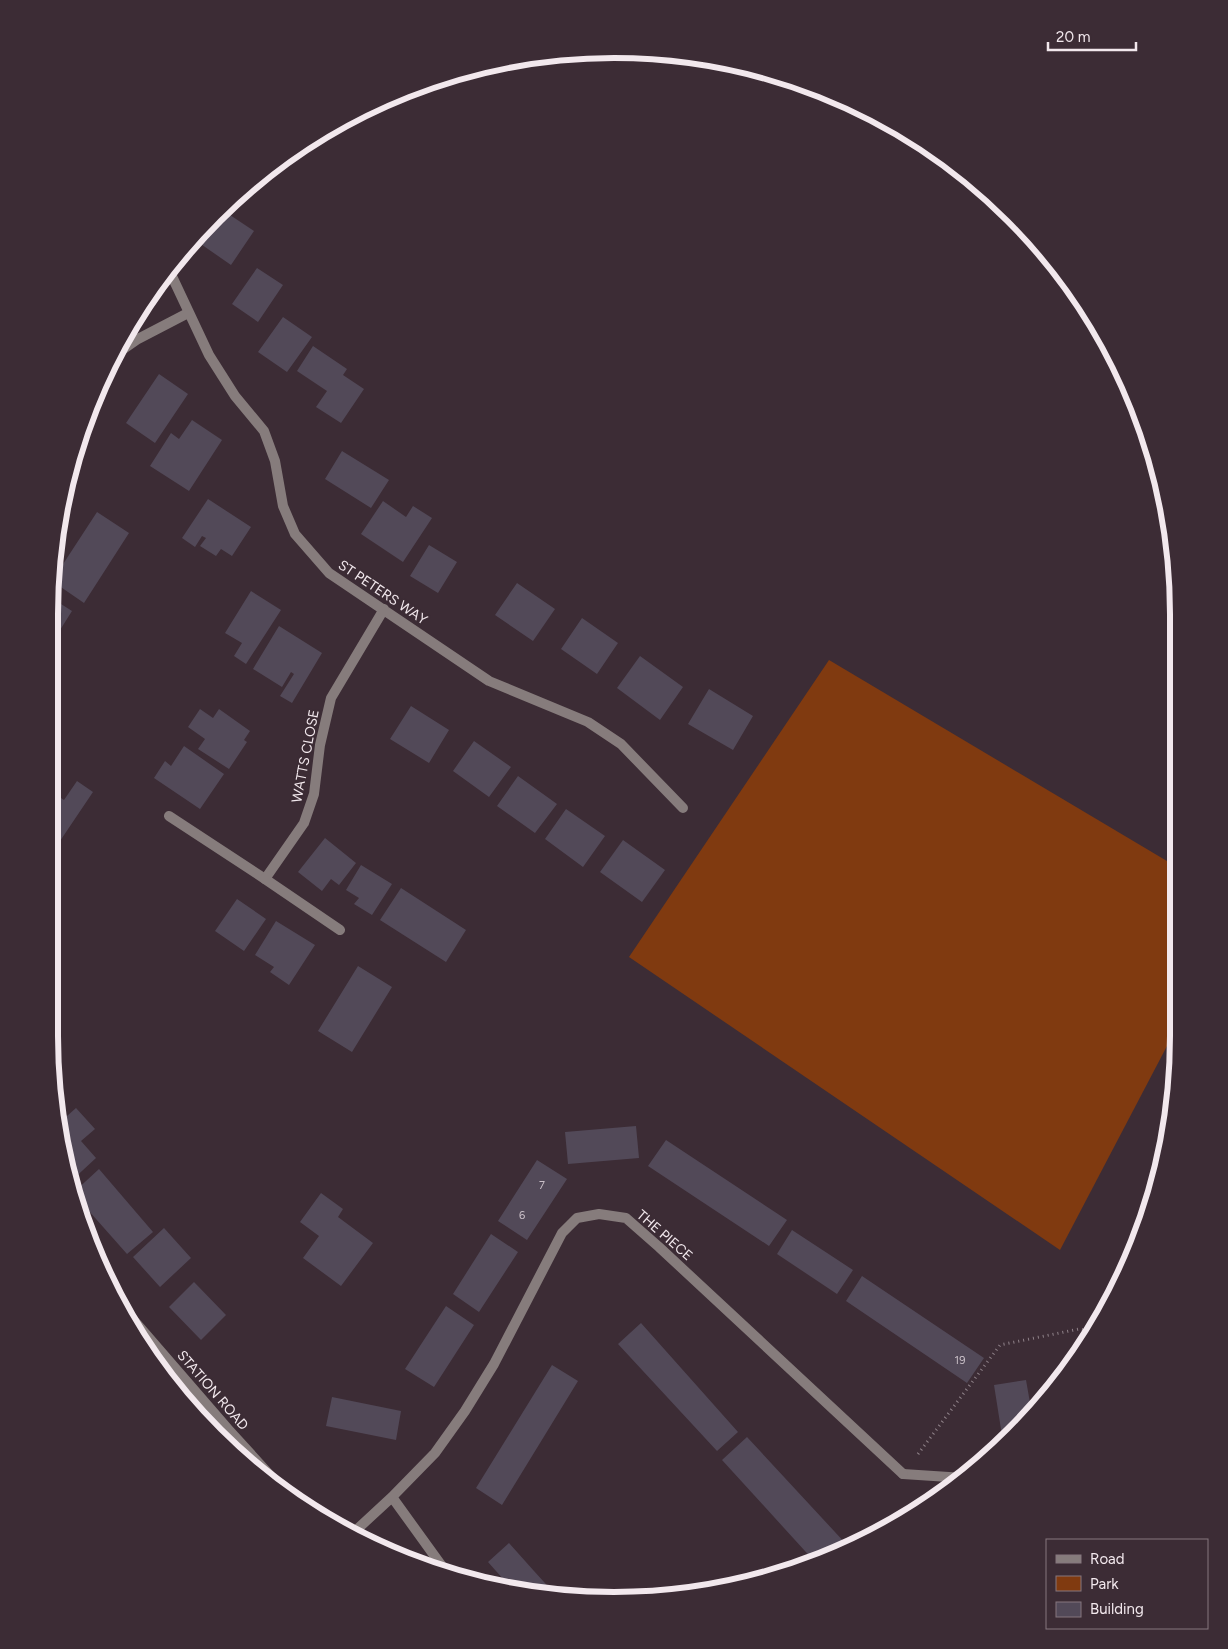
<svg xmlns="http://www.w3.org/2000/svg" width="1228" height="1649" font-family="Figtree,sans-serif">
	<rect width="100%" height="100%" fill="#3c2c35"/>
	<!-- green -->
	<path fill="#803a10" d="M 829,660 L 1177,867 L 1178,1025 L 1060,1250 L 629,957 Z"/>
	<!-- building -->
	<path fill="#524958" d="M 221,209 L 254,231 L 231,265 L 195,240 L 205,225 Z
		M 257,268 L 283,285 L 258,322 L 232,304 Z
		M 283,317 L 312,337 L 287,372 L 258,352 Z
		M 313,346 L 347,369 L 343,375 L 364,389 L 341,423 L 316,407 L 327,391 L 297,371 Z
		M 159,374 L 188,394 L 155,443 L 126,423 Z
		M 192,420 L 222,440 L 189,491 L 150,466 L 171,433 L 179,439 Z
		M 342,451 L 389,480 L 371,508 L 325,479 Z
		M 208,499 L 251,527 L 232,556 L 221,549 L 216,556 L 200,546 L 206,538 L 202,536 L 195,547 L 182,538 Z
		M 383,501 L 406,517 L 413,506 L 432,518 L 403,562 L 361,534 Z
		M 97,512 L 129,533 L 84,603 L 52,581 Z
		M 429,545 L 457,562 L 438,593 L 410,576 Z
		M 517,583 L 555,609 L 533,641 L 495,615 Z
		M 251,591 L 281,610 L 246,664 L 234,656 L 242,643 L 225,633 Z
		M 50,597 L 72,611 L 50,646 Z
		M 582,618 L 618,643 L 597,674 L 561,649 Z
		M 279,626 L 322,653 L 292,703 L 280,696 L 294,674 L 291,672 L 282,687 L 253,669 Z
		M 640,656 L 683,687 L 660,720 L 617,688 Z
		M 709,689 L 753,716 L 733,750 L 688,724 Z
		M 411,706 L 449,730 L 429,763 L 390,739 Z
		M 200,709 L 213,718 L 219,709 L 250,731 L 244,740 L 247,742 L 229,769 L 198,749 L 205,739 L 188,727 Z
		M 474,741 L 511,767 L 489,797 L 453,771 Z
		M 184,746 L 224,774 L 200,809 L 154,778 L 165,761 L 171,766 Z
		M 518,776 L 557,804 L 535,833 L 497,806 Z
		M 77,781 L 93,792 L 60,841 L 49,834 L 49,790 L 64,800 Z
		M 566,809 L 605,836 L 583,867 L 545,839 Z
		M 325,838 L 356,863 L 339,885 L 331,879 L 322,891 L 298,872 Z
		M 623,840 L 665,870 L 642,902 L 600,872 Z
		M 361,865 L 392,884 L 372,915 L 354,904 L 359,898 L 346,890 Z
		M 401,888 L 466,930 L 446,962 L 380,920 Z
		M 237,899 L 266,919 L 244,951 L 215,931 Z
		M 276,921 L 315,945 L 289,985 L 270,972 L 274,967 L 255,955 Z
		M 358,966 L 392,987 L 352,1052 L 318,1031 Z
		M 58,1106 L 67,1116 L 76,1108 L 95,1129 L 81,1141 L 96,1158 L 69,1183 Z
		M 636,1126 L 639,1158 L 568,1164 L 565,1132 Z
		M 666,1140 L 787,1220 L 769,1246 L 648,1166 Z
		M 537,1160 L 567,1179 L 527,1240 L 498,1221 Z
		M 99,1169 L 153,1232 L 127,1254 L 73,1193 Z
		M 321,1193 L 343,1209 L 338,1217 L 373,1243 L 341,1286 L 303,1258 L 319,1236 L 300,1222 Z
		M 164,1228 L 191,1258 L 160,1287 L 133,1257 Z
		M 792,1230 L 853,1270 L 837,1294 L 777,1254 Z
		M 491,1234 L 518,1252 L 479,1312 L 453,1294 Z
		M 862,1276 L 984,1358 L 967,1383 L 846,1301 Z
		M 194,1282 L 226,1315 L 201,1340 L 169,1307 Z
		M 446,1306 L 474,1325 L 434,1387 L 405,1369 Z
		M 641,1323 L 738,1432 L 717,1451 L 618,1344 Z
		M 552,1365 L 578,1381 L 502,1505 L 476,1488 Z
		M 1026,1380 L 1032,1414 L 1003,1442 L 994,1385 Z
		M 332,1397 L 401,1411 L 396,1440 L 326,1426 Z
		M 747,1437 L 847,1545 L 839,1552 L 830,1557 L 815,1562 L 722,1460 Z
		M 509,1543 L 534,1571 L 554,1593 L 513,1590 L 488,1562 Z"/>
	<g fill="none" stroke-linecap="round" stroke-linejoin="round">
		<!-- path -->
		<path stroke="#90838a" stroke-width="3" stroke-dasharray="1 4" stroke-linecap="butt" d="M 918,1454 L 1000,1345 L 1079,1329 L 1094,1332"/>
		<!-- service -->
		<path stroke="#867c7c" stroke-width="10" d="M 169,816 L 265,879
			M 903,1474 L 964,1478"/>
		<!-- minor -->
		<path stroke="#867c7c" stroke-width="10" d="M 169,270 L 209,355 L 235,396 L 264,431 L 275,461 L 283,506 L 295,534 L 329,573 L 489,681 L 588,722 L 621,744 L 683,808
			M 115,355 L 138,339 L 188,313
			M 340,930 L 265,879 L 304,823 L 314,794 L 320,745 L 331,698 L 384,609
			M 392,1497 L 444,1569
			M 352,1534 L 392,1497 L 435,1453 L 465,1411 L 494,1364 L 562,1233 L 577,1218 L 599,1214 L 626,1218 L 659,1247 L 903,1474"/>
		<!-- tertiary -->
		<path stroke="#867c7c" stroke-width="10" d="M 118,1302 L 228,1429 L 288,1495
			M 219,1439 L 228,1429"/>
	</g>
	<g text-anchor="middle" stroke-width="4" stroke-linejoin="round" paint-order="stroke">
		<!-- number labels -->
		<g font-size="11" fill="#cac0c8">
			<text x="542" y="1189">7</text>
			<text x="522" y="1219">6</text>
			<text x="960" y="1364">19</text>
		</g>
		<!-- street labels -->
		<g font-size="14" fill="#f2e8ed" stroke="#3c2c35">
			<text transform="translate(383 592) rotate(34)" y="5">ST PETERS WAY</text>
			<text transform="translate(305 756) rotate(-79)" y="5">WATTS CLOSE</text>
			<text transform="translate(665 1235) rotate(41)" y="5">THE PIECE</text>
			<text transform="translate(213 1390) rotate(49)" y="5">STATION ROAD</text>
		</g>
	</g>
	<!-- crop -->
	<path d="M0 0H1228V1649H0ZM614 58H614A556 556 0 0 1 1170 614V1036A556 556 0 0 1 614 1592H614A556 556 0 0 1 58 1036V614A556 556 0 0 1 614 58Z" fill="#3c2c35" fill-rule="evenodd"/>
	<path fill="none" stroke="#f2e8ed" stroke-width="6" d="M614 58H614A556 556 0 0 1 1170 614V1036A556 556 0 0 1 614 1592H614A556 556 0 0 1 58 1036V614A556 556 0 0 1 614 58Z"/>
	<!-- legend -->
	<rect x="1046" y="1539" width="162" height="90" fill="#3c2c35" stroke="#85777f"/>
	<rect x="1056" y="1555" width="25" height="8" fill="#867c7c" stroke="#85777f"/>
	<text x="1090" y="1564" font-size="15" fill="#f2e8ed">Road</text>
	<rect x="1056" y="1576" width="25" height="15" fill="#803a10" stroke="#85777f"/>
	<text x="1090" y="1589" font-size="15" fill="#f2e8ed">Park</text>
	<rect x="1056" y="1602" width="25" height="15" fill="#524958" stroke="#85777f"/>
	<text x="1090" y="1614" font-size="15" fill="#f2e8ed">Building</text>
	<!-- scale -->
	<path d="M1048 42v8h88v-8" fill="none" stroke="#f2e8ed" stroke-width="2.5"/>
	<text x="1056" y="42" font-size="15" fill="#f2e8ed" stroke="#3c2c35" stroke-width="4" paint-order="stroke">20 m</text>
</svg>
